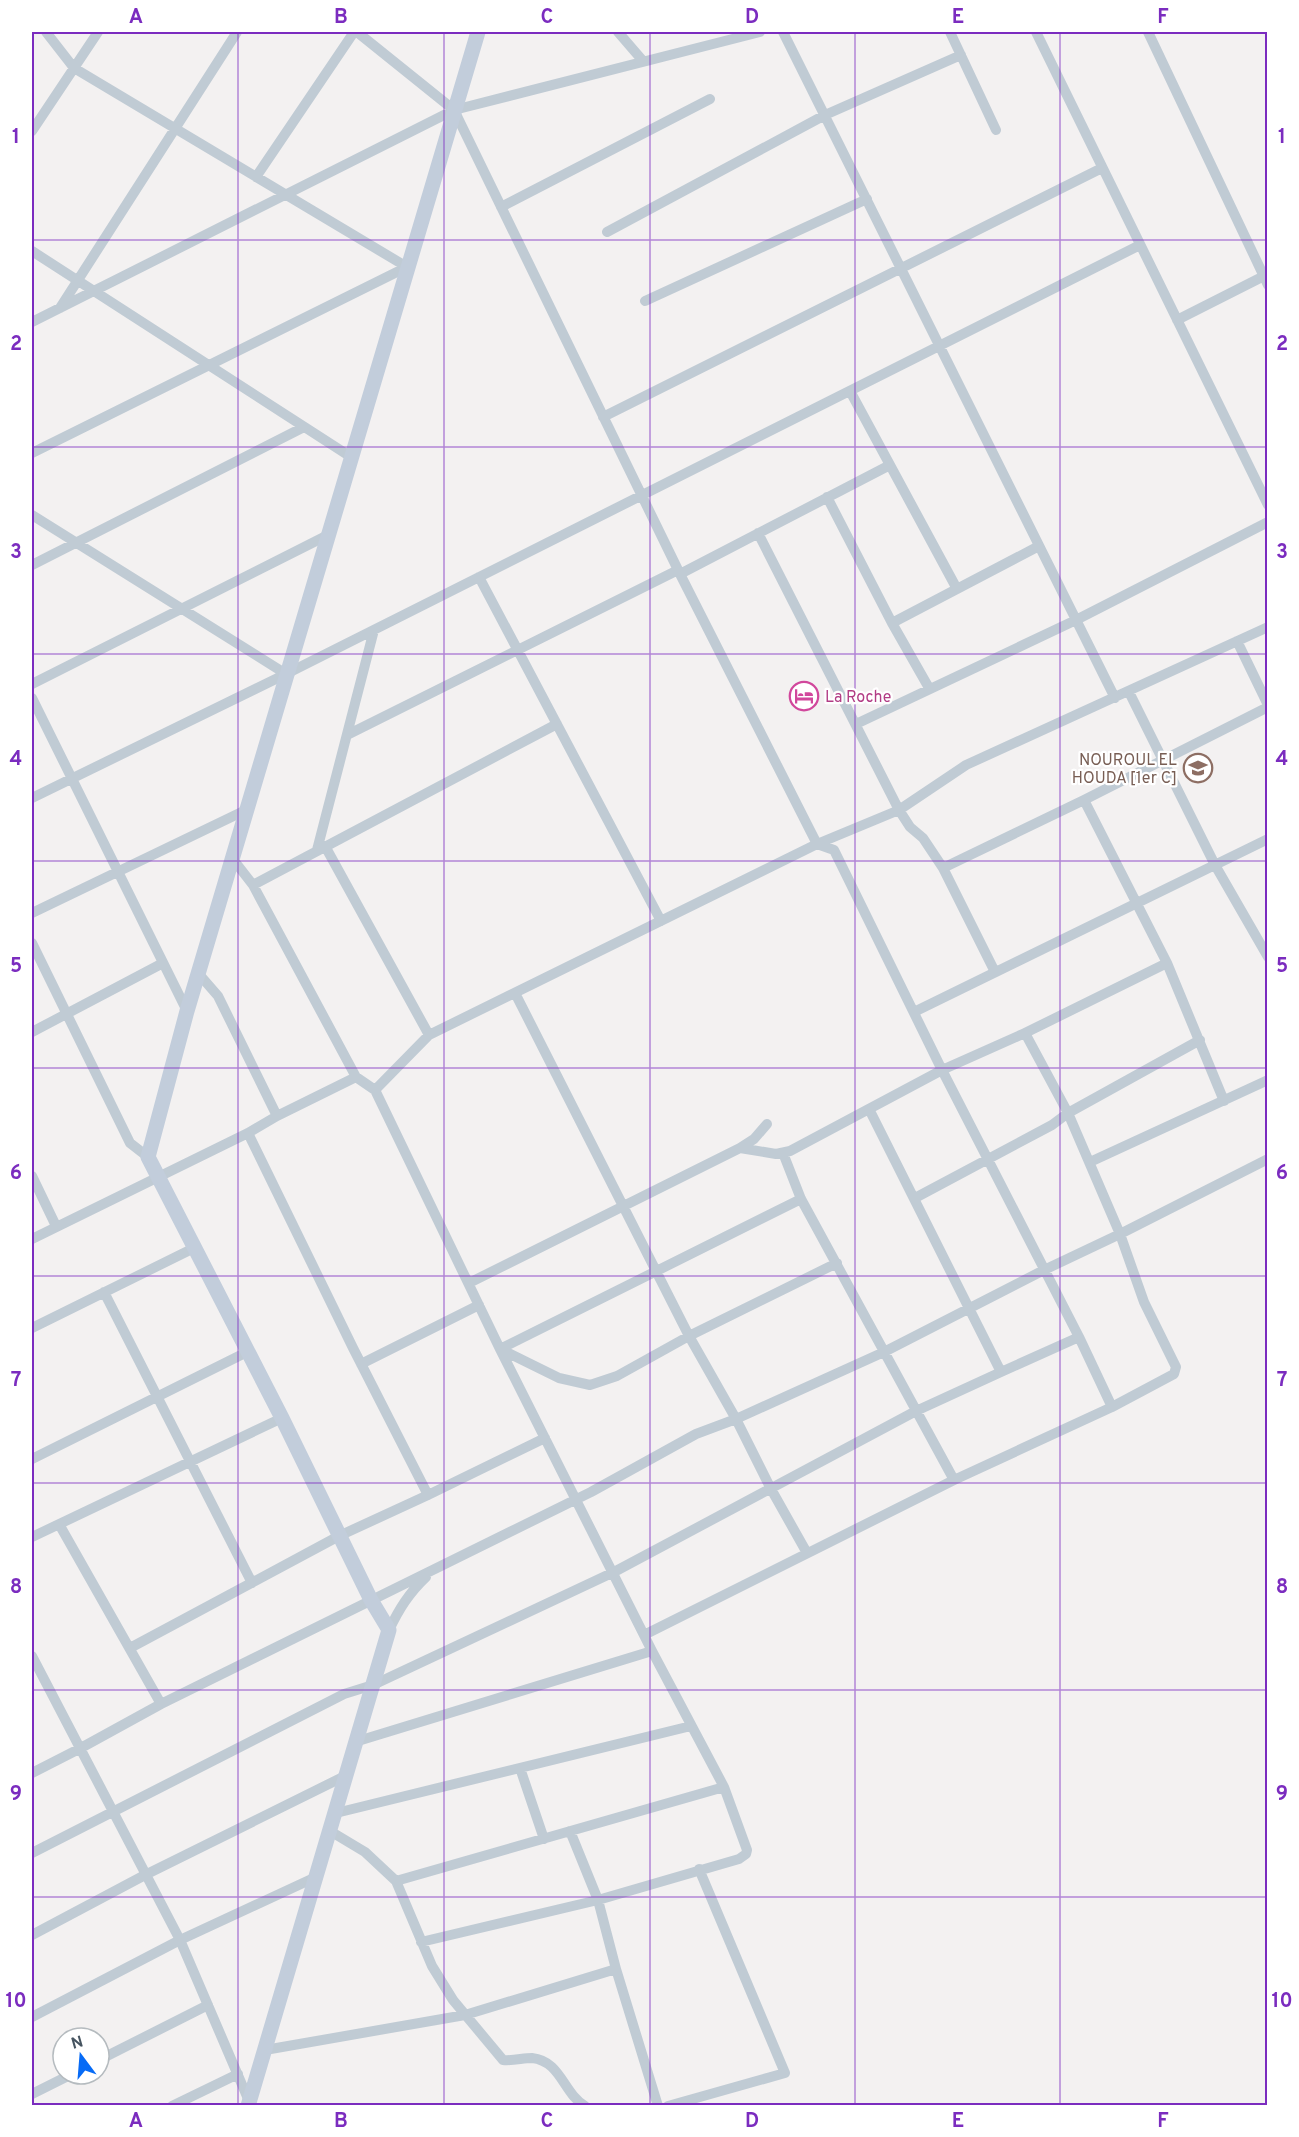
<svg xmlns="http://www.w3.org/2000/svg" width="1299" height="2137" font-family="Overpass,sans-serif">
	<rect width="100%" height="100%" fill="#f3f1f1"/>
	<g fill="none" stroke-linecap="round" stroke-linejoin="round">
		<!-- street -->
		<path stroke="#c0cbd4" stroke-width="10" d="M 357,32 L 454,110 L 680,574 L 817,844 L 834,850 L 942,1070 L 1079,1337 L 1001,1372
			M 618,32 L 643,61
			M 783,32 L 1115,698
			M 950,32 L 996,130
			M 1036,32 L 1268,505
			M 1148,32 L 1268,285
			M 32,131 L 98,32
			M 256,177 L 354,32
			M 501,207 L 710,99
			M 607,232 L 825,115 L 961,55
			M 32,251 L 351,457
			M 645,301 L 867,199
			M 60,308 L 237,32
			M 1177,320 L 1268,274
			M 32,322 L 454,110 L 760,32
			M 850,391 L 957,589
			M 603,417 L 1102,168
			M 32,453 L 407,267 L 74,68 L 46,32
			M 827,497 L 892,623 L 929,688
			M 32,515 L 286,674
			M 758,533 L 899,810 L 910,827 L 923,838 L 943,868 L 995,972
			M 32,565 L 304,427
			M 680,574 L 890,465
			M 479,577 L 661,921
			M 892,623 L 1039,546
			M 1237,641 L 1268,705
			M 32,684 L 328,535
			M 1129,692 L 1215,865 L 1268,957
			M 32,698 L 187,1011
			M 856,724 L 1076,620 L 1268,522
			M 347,735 L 678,570
			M 32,798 L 286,674 L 1140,245
			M 1084,800 L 1167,963 L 1224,1101
			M 325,846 L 429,1035
			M 317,850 L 374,630
			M 232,858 L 253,885 L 356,1077
			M 943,868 L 1084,800 L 1268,707
			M 253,885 L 557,724
			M 32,913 L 246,810
			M 32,943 L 130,1143 L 148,1157
			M 198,973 L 218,996 L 277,1116
			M 515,993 L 689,1336 L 736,1419 L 771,1489 L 807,1553
			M 914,1012 L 1268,839
			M 32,1032 L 163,963
			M 1025,1033 L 1068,1113 L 1120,1234 L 1144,1302 L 1176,1367 L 1174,1374 L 1112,1407
			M 375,1090 L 500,1349 L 652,1651 L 724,1787 L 747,1850 L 746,1854 L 739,1859 L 598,1900 L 421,1942
			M 248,1133 L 353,1348 L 428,1495
			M 740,1148 L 776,1154 L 790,1151 L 942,1070 L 1025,1033 L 1167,963
			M 783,1153 L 801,1199 L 954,1480
			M 1090,1162 L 1268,1080
			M 32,1176 L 56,1226
			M 915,1198 L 1052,1125 L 1068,1113 L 1200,1040
			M 32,1239 L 248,1133 L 277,1116 L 356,1077 L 375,1090 L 429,1035 L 817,844 L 899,810 L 966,765 L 1268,627
			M 469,1283 L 740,1148 L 754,1139 L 767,1124
			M 104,1292 L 252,1583
			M 32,1328 L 194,1248
			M 500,1349 L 559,1378 L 590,1385 L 617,1376 L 689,1336 L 837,1263
			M 500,1349 L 801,1199
			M 361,1364 L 479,1305
			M 32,1459 L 247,1352
			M 59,1524 L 161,1704
			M 32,1537 L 282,1418
			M 389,1630 C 399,1609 409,1593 426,1577
			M 644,1635 L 954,1480 L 1112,1407 L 1079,1337
			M 130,1648 L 339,1536 L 428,1495 L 545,1438
			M 32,1656 L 180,1940 L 249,2101
			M 358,1741 L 652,1651
			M 520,1768 L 544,1839
			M 32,1773 L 79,1749 L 161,1704 L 591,1492 L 696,1434 L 736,1419 L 884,1352 L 1044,1270 L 1120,1234 L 1268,1159
			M 336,1813 L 691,1726
			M 330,1831 L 365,1852 L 396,1881 L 432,1966 L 453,2000 L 503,2060 C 513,2061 523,2058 532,2058 C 561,2061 563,2093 585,2106
			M 570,1831 L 598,1900 L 616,1969 L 658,2106
			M 32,1853 L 344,1694 L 373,1685 L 614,1572 L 916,1411 L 1001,1372 L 869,1109
			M 396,1881 L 724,1787
			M 32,1935 L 145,1875 L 345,1776
			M 32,2017 L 180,1940 L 316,1877
			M 265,2050 L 465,2015 L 616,1969
			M 99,2060 L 208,2005
			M 32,2094 L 72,2074
			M 172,2106 L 238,2074
			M 668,2106 L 785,2073 L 699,1869"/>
		<!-- secondary -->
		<path stroke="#c2cddb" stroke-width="15" d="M 248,2106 L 389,1630 L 371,1600 L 282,1418 L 148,1157 L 187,1011 L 478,32"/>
	</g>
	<!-- grid -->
	<path fill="none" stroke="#7b2cbf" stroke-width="1.5" stroke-opacity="0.55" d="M 238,32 L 238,2106M 444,32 L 444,2106M 650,32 L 650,2106M 855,32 L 855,2106M 1060,32 L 1060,2106M 32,240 L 1268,240M 32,447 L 1268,447M 32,654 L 1268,654M 32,861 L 1268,861M 32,1068 L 1268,1068M 32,1276 L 1268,1276M 32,1483 L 1268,1483M 32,1690 L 1268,1690M 32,1897 L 1268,1897"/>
	<!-- icons -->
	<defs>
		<g id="hotel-ring" transform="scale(1.5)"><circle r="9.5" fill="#fff" stroke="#d1479c" stroke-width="1.5"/><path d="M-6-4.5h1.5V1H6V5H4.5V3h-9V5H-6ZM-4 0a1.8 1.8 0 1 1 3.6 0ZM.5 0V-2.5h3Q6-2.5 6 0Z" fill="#d1479c"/></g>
		<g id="school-ring" transform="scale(1.5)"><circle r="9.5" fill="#fff" stroke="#8d6e63" stroke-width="1.5"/><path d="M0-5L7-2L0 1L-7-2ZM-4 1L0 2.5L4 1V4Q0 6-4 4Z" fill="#8d6e63"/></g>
	</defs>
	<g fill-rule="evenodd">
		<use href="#hotel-ring" x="804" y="696"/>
		<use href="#school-ring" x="1198" y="768"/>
	</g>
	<g text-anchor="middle" stroke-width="4.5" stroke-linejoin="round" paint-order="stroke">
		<!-- hotel labels -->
		<g font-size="16" fill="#b23c85" stroke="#fff" text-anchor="start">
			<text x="825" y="702">La Roche</text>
		</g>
		<!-- education labels -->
		<g font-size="16" fill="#785e54" stroke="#fff" text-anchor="end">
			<text x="1177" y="765">NOUROUL EL<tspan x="1177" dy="18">HOUDA [1er C]</tspan></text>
		</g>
	</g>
	<!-- border -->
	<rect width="1299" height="2137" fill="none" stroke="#ffffff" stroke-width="66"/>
	<!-- north arrow -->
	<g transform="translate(81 2056) rotate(344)"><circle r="28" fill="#ffffff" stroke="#b5bbbf" stroke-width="1.5"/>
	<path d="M0-4.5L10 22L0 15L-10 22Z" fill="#076bf6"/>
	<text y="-9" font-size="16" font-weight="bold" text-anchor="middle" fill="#465460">N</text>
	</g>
	<rect x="33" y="33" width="1233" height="2071" fill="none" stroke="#7b2cbf" stroke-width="2"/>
	<g font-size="20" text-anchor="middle" font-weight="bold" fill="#7b2cbf">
		<text x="136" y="23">A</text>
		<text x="341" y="23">B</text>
		<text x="547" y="23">C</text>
		<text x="752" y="23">D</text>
		<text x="958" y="23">E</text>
		<text x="1163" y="23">F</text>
		<text x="16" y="143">1</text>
		<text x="1282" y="143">1</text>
		<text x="16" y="350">2</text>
		<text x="1282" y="350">2</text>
		<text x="16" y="558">3</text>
		<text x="1282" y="558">3</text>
		<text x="16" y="765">4</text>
		<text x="1282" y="765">4</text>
		<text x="16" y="972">5</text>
		<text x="1282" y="972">5</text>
		<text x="16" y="1179">6</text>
		<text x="1282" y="1179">6</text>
		<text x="16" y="1386">7</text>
		<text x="1282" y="1386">7</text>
		<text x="16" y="1593">8</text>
		<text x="1282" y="1593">8</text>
		<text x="16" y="1800">9</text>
		<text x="1282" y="1800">9</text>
		<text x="16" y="2007">10</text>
		<text x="1282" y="2007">10</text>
		<text x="136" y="2127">A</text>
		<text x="341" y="2127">B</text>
		<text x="547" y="2127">C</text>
		<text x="752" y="2127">D</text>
		<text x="958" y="2127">E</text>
		<text x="1163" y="2127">F</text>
	</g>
</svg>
